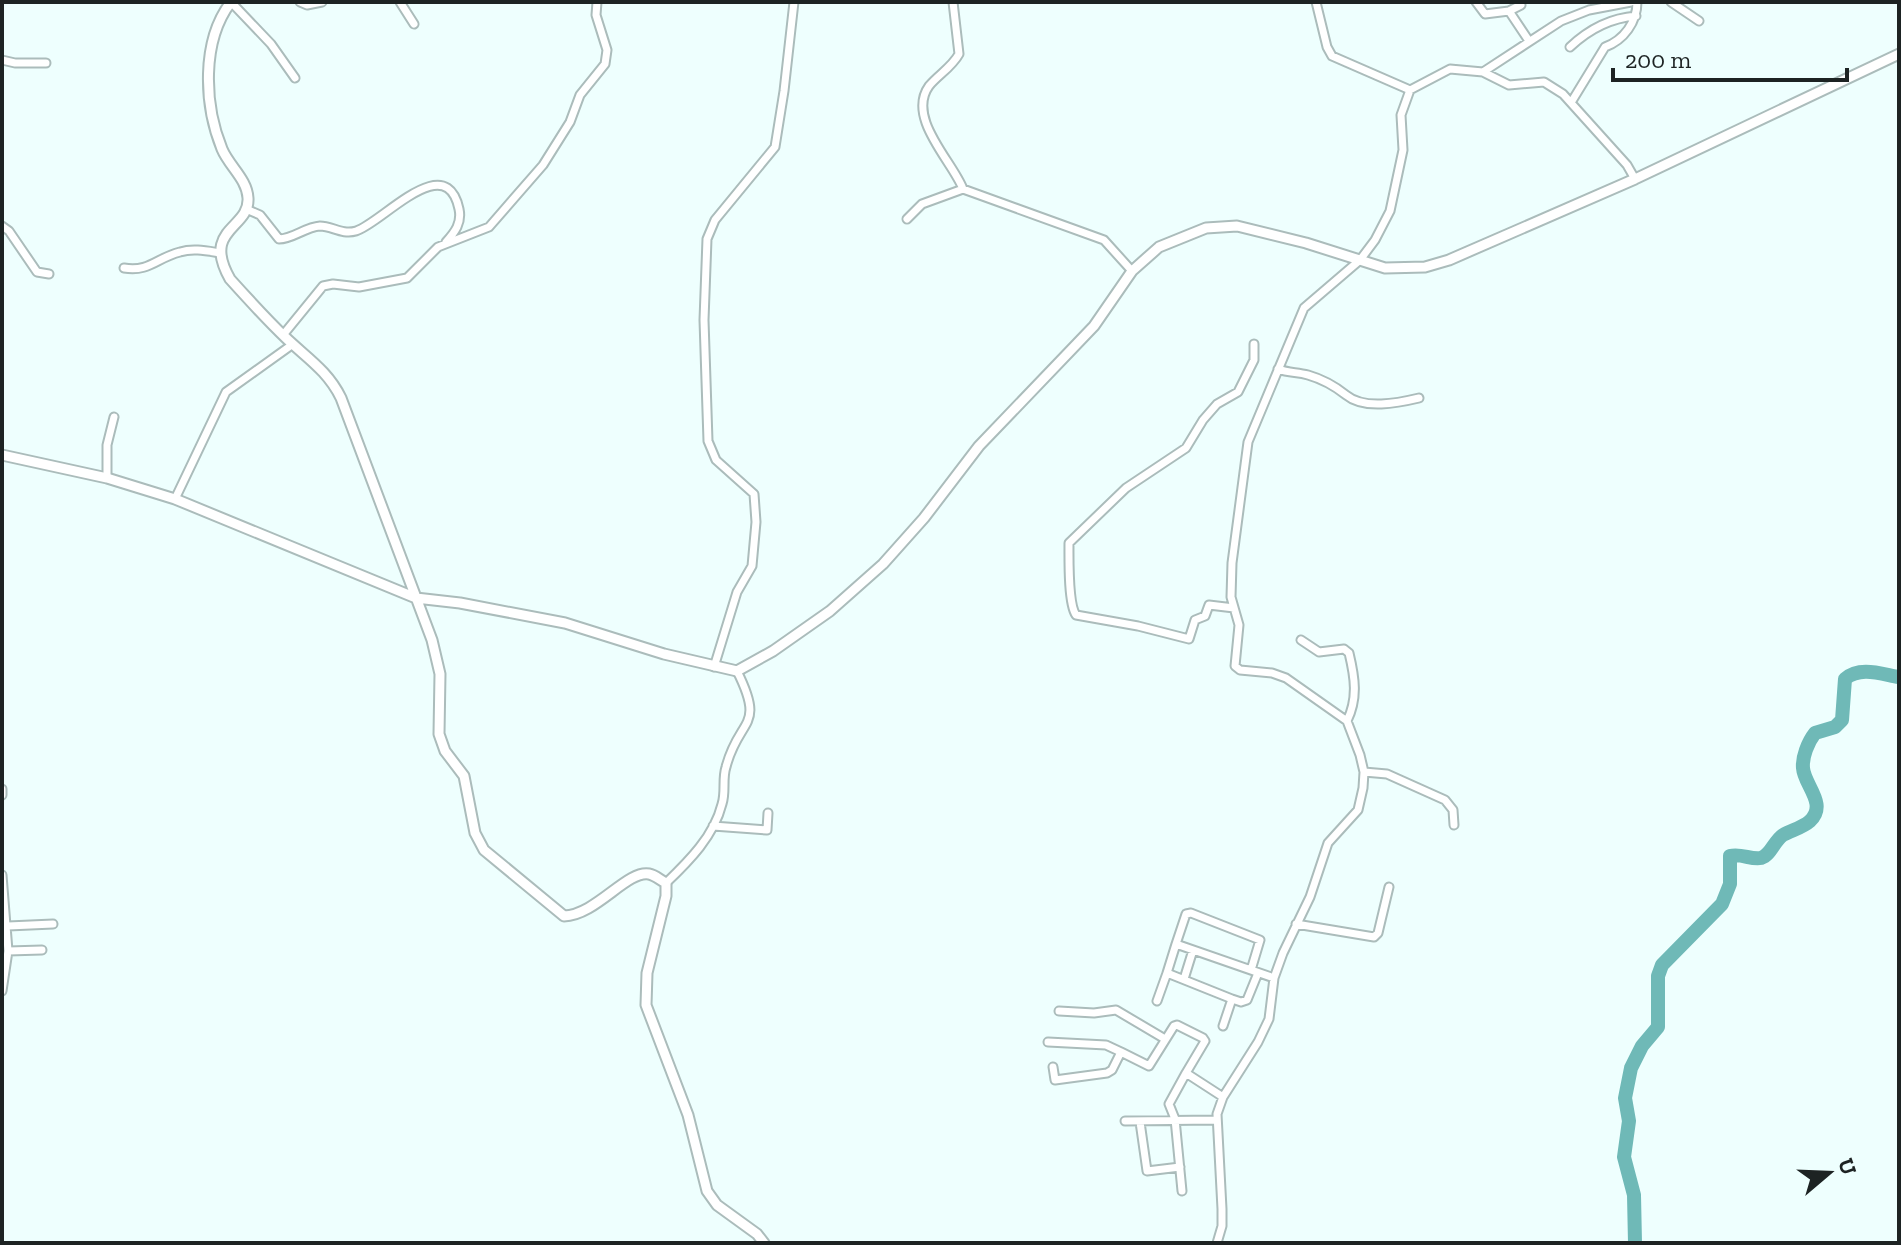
<svg xmlns="http://www.w3.org/2000/svg" width="1901" height="1245" font-family="'Zilla Slab',serif">
	<rect width="100%" height="100%" fill="#eefffe"/>
	<g fill="none" stroke-linecap="round" stroke-linejoin="round">
		<!-- river -->
		<path stroke="#6fb9b7" stroke-width="14" d="M 1635,1243 L 1634,1195 L 1624,1157 L 1629,1121 L 1625,1098 L 1631,1068 L 1642,1046 L 1658,1027 L 1658,976 L 1662,965 L 1722,904 L 1730,884 L 1730,856 C 1741,853 1751,860 1761,858 C 1771,855 1774,841 1783,835 C 1792,830 1802,828 1810,821 C 1828,804 1804,785 1803,768 C 1802,757 1808,742 1815,733 L 1835,727 L 1842,720 L 1845,679 C 1860,666 1881,674 1899,677"/>
		<!-- street casing -->
		<g stroke="#abbcbb" stroke-width="11">
			<path id="street" d="M 231,2 L 271,44 L 295,78
				M 300,2 L 307,5 L 322,2
				M 400,2 L 414,24
				M 953,2 L 959,54 C 952,67 938,75 929,86 C 906,118 953,162 963,189 L 1104,240 L 1132,271
				M 1316,2 L 1327,47 L 1332,56 L 1410,90
				M 1476,2 L 1485,14 L 1509,11
				M 1671,2 L 1699,21
				M 1521,5 L 1509,11 L 1529,41
				M 1570,47 C 1588,30 1610,18 1636,16
				M 2,60 L 15,63 L 46,63
				M 1483,72 L 1509,85 L 1544,82 L 1563,94 L 1627,165 L 1635,179
				M 1572,101 L 1605,47 C 1624,40 1637,22 1637,2
				M 246,209 L 260,215 L 279,239 C 293,239 305,227 320,226 C 332,226 342,235 356,231 C 382,223 446,148 459,209 C 462,223 455,232 446,242
				M 907,219 L 922,204 L 963,189
				M 2,226 L 9,231 L 37,272 L 49,274
				M 124,268 C 150,272 156,258 180,252 C 193,248 207,251 220,253
				M 283,335 L 323,286 L 333,284 L 359,287 L 407,278 L 438,247 L 489,227 L 543,165 L 570,122 L 580,95 L 605,64 L 607,50 L 596,15 L 597,2
				M 1278,369 C 1289,373 1297,372 1308,375 C 1322,379 1336,387 1346,395 C 1364,410 1398,403 1419,398
				M 107,478 L 107,445 L 114,417
				M 175,499 L 226,392 L 293,344
				M 1234,608 L 1209,605 L 1205,616 L 1195,620 L 1189,639 L 1138,626 L 1076,615 C 1068,604 1069,558 1069,543 L 1126,488 L 1186,448 L 1203,420 L 1217,404 L 1238,392 L 1254,360 L 1254,344
				M 1301,640 L 1319,652 L 1344,649 L 1349,653 C 1355,678 1358,698 1347,721
				M 714,667 L 737,592 L 752,566 L 756,522 L 754,494 L 716,460 L 708,441 L 704,320 L 707,239 L 715,220 L 775,147 L 784,91 L 794,2
				M 1364,772 L 1387,774 L 1445,800 L 1453,810 L 1454,825
				M 2,789 L 2,795
				M 713,826 L 767,830 L 768,813
				M 2,875 L 8,951 L 2,991
				M 666,883 C 689,861 714,836 722,804 C 726,792 722,779 726,767 C 739,717 766,729 737,671
				M 1296,924 L 1374,937 L 1378,933 L 1389,887
				M 8,926 L 53,924
				M 1176,944 L 1167,973 L 1232,999 L 1241,1002 L 1247,1000 L 1258,973
				M 8,951 L 42,950
				M 1251,970 L 1260,940 L 1191,913 L 1186,914 L 1176,944 L 1274,978
				M 1184,979 L 1193,950
				M 1157,1001 L 1167,973
				M 1059,1011 L 1094,1013 L 1116,1010 L 1165,1039
				M 1223,1026 L 1232,999
				M 1048,1042 L 1106,1045 L 1121,1052
				M 1053,1067 L 1055,1080 L 1107,1073 L 1112,1070 L 1121,1052 L 1149,1066 L 1174,1026 L 1177,1025 L 1203,1038 L 1205,1041 L 1186,1073 L 1223,1097
				M 1125,1121 L 1216,1120
				M 1140,1122 L 1147,1171 L 1180,1167
				M 1182,1191 L 1175,1119 L 1169,1104 L 1186,1073
				M 1217,1243 L 1222,1226 L 1222,1209 L 1217,1114 L 1223,1097 L 1258,1042 L 1269,1019 L 1274,978 L 1283,953 L 1310,897 L 1328,843 L 1358,810 L 1363,788 L 1364,772 L 1360,755 L 1347,721 L 1286,678 L 1272,673 L 1240,670 L 1235,666 L 1239,625 L 1231,597 L 1232,563 L 1248,442 L 1304,308 L 1360,260 L 1375,240 L 1390,211 L 1403,150 L 1401,115 L 1410,90 L 1450,69 L 1483,72 L 1561,21 L 1589,10 L 1631,2"/>
		</g>
		<!-- secondary casing -->
		<g stroke="#abbcbb" stroke-width="13">
			<path id="secondary" d="M 231,2 C 201,41 204,105 222,149 C 229,166 247,179 248,198 C 250,229 201,228 230,279 C 248,299 267,320 286,338 C 307,358 328,371 341,398 L 432,640 L 440,674 L 439,734 L 445,751 L 464,776 L 475,833 L 484,850 L 564,916 C 596,915 627,870 649,874 C 655,875 660,880 666,883 L 666,896 L 647,973 L 646,1005 L 688,1115 L 707,1191 L 717,1205 L 757,1234 L 764,1243
				M 2,455 L 107,478 L 175,499 L 416,598 L 460,603 L 565,623 L 664,654 L 737,671 L 773,651 L 830,611 L 883,564 L 924,518 L 979,446 L 1094,326 L 1132,271 L 1159,247 L 1206,228 L 1237,226 L 1306,243 L 1385,268 L 1425,267 L 1449,260 L 1635,179 L 1899,54"/>
		</g>
		<!-- street -->
		<use href="#street" stroke="#fff" stroke-width="7"/>
		<!-- secondary -->
		<use href="#secondary" stroke="#fff" stroke-width="9"/>
	</g>
	<!-- border -->
	<rect width="1901" height="1245" fill="none" stroke="#1d2323" stroke-width="8"/>
	<!-- north arrow -->
	<g transform="translate(1829 1173) rotate(71)" stroke="#eefffe" stroke-width="6" paint-order="stroke">
	<path d="M0-6L14 30L0 20L-14 30Z" fill="#1d2323"/>
	<text y="-12" font-size="22" font-weight="bold" text-anchor="middle" fill="#1d2323">U</text>
	</g>
	<!-- scale -->
	<path d="M1613 68v12h234v-12" fill="none" stroke="#1d2323" stroke-width="4"/>
	<text x="1625" y="68" font-size="24" fill="#1d2323" stroke="#eefffe" stroke-width="6" paint-order="stroke">200 m</text>
</svg>
